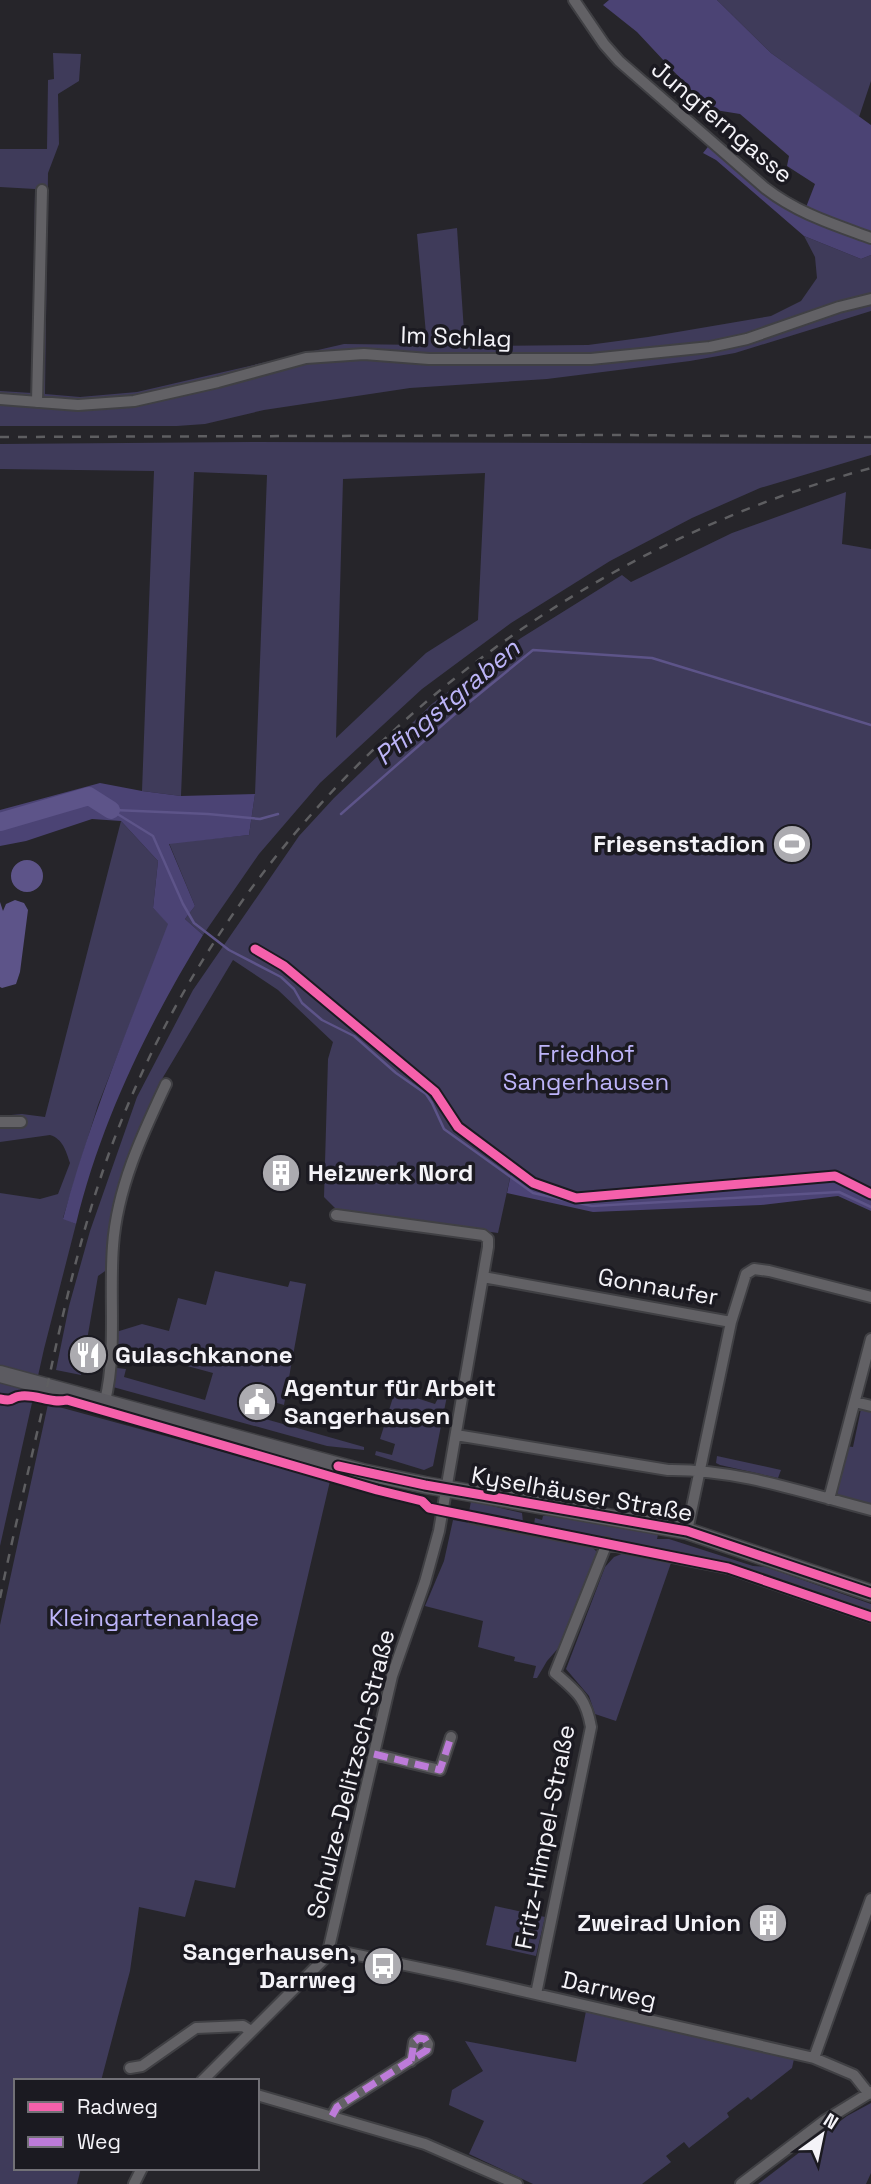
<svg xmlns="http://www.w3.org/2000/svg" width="871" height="2184" font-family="'Space Grotesk',sans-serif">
	<rect width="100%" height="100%" fill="#26252a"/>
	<!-- green -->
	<path fill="#3f3b5a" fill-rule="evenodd" d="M 717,0 L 871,0 L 871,81 L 859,117 L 771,53 Z
		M 53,53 L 81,54 L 79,81 L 58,94 L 59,144 L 48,173 L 45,394 L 80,397 L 137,392 L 344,344 L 427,345 L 417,234 L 457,228 L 465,346 L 588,345 L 648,337 L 771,316 L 801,301 L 817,278 L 815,257 L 804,236 L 861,259 L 871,255 L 871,311 L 735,353 L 690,361 L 547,379 L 410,388 L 264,410 L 205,424 L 177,426 L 0,426 L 0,391 L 32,393 L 35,189 L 0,187 L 0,149 L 47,149 L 48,80 L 54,79 Z
		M 250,442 L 871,444 L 871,455 L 760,488 L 692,518 L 610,561 L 511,623 L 422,689 L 320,783 L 259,854 L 203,935 L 185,919 L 195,906 L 169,843 L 249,835 L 255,794 L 267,475 L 194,472 L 181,796 L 142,791 L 154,471 L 0,469 L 0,444 ZM 485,473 L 478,620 L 426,653 L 336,738 L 343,479 Z
		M 846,492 L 842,544 L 871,549 L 871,1188 L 834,1171 L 580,1194 L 533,1179 L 513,1164 L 498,1233 L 338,1211 L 324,1197 L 328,1059 L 333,1042 L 278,990 L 233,960 L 159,1084 L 123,1173 L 113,1208 L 108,1269 L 98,1276 L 81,1375 L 56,1370 L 69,1306 L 90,1231 L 137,1097 L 193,990 L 299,836 L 334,798 L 433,703 L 521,638 L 622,575 L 631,582 L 732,533 Z
		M 121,821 L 158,861 L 153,908 L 169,924 L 98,1105 L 63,1218 L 76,1224 L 44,1349 L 0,1546 L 0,1193 L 40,1199 L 58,1194 L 70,1163 C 66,1151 63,1139 50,1135 L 0,1142 L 0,1116 L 22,1114 L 45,1117 Z
		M 215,1271 L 288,1287 L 290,1281 L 306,1284 L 284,1405 L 246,1394 L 241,1412 L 364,1447 L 364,1450 L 327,1446 L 113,1387 L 114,1371 L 117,1368 L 126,1369 L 124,1377 L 205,1400 L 213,1373 L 132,1351 L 129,1359 L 116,1354 L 116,1332 L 142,1324 L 169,1331 L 178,1298 L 206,1305 Z
		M 448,1379 L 450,1381 L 433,1466 L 424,1470 L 375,1455 L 376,1451 L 392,1455 L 395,1444 L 380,1439 L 395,1391 L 435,1404 Z
		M 48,1404 L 330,1481 L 235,1888 L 195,1880 L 185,1917 L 139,1907 L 130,1971 L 101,2081 L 16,2081 L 16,2168 L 81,2168 L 77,2184 L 0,2184 L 0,1625 Z
		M 861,1409 L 871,1409 L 871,1507 L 838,1496 L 836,1487 L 846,1446 L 853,1447 Z
		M 717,1456 L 781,1470 L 778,1478 L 720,1465 L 716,1463 Z
		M 471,1501 L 522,1513 L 523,1522 L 469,1512 Z
		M 553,1514 L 659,1530 L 657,1539 L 669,1539 L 753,1566 L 766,1567 L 871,1604 L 871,1611 L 721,1561 L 534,1524 L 535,1518 L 542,1520 L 543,1516 Z
		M 453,1520 L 590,1545 L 599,1554 L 561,1645 L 547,1661 L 537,1678 L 533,1678 L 536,1666 L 514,1661 L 515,1657 L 478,1647 L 483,1621 L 425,1606 L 444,1561 Z
		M 624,1553 L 671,1563 L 616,1721 L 595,1714 L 589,1696 L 566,1669 L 605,1567 L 614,1557 Z
		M 495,1906 L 545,1917 L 536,1956 L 486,1945 Z
		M 586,2011 L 794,2059 L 792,2068 L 751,2100 L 748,2097 L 727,2113 L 729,2117 L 689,2148 L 684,2142 L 666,2156 L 671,2162 L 642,2184 L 533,2184 L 469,2154 L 484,2121 L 449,2105 L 452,2090 L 483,2071 L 465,2041 L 576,2062 Z
		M 871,2103 L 871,2173 L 866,2184 L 758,2184 L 847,2116 Z"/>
	<!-- forest -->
	<path fill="#4b4374" d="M 609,0 L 717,0 L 771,53 L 871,125 L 871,255 L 861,259 L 804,236 L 716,160 L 703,153 L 711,143 L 803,215 L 815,184 L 787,166 L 789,156 L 740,114 L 709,109 L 637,32 L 603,5 Z
		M 100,783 L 142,791 L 181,796 L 255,794 L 249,835 L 169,844 L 195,906 L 185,919 L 203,935 C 148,1025 101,1121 76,1224 L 63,1219 C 90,1118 131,1021 168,924 L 153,908 L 158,861 L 121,821 L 92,819 L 26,841 L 0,846 L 0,810 Z
		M 513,1164 L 533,1179 L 580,1194 L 834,1171 L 871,1188 L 871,1211 L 838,1196 L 761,1205 L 593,1212 L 507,1193 Z"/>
	<!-- water -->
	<path fill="#5d5489" d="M11 876a16 16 0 1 1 32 0a16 16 0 1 1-32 0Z
		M 15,900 L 24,903 L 28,910 L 20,972 L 16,984 L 2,988 L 0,987 L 0,902 L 3,911 L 6,904 Z"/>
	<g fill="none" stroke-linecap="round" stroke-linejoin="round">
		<!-- stream -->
		<path stroke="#5d5489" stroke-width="2.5" d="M 111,810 L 153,836 L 183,904 L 194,923 L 229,950 L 281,977 L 294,989 L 302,1003 L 322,1020 L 354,1036 L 396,1073 L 426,1094 L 432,1103 L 444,1129 L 533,1193 L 592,1206 L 839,1192 L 871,1207
			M 114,810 L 208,814 L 260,819 L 278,814
			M 341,814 L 456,713 L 533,650 L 652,658 L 871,725"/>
		<!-- river -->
		<path stroke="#5d5489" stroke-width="18" d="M 0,822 L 89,796 L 111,810"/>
		<!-- street casing -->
		<g stroke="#404044" stroke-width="14">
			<path id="street" d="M 574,0 L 604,44 L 619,61 L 765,188 C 797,213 833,224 871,238
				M 0,399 L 78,405 L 134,401 L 218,382 L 306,358 L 364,354 L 429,359 L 591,359 L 710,347 L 747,339 L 839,307 L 871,299
				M 37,402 L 42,190
				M 0,1122 L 21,1122
				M 483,1277 L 731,1322 L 746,1274 L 754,1269 L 769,1271 L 871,1297
				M 105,1401 C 117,1351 109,1297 113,1246 C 117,1188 142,1135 166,1084
				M 855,1402 L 871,1406
				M 456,1435 L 668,1470 C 737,1469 805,1493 871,1510
				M 829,1499 L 871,1339
				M 473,1518 L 728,1568 L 871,1617
				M 687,1531 L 731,1322
				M 374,1754 L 440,1770 L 451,1737
				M 329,1949 L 458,1976 L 814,2058 L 854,2075 L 869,2094
				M 536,1994 L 591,1727 C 586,1698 577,1692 555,1673 L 607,1543
				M 814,2058 L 871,1899
				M 130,2068 L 142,2066 L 196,2028 L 243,2026 L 251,2031
				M 202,2081 L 327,1956 L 392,1676 L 425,1582 L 439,1531 L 488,1247 L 488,1239 L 483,1235 L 336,1215
				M 257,2095 L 425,2144 L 517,2184
				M 332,2116 L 337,2107 L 427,2050 L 428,2044 L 425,2039 L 419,2038 L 414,2042 L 411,2061
				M 134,2184 L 142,2168
				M 741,2184 L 824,2121 L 871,2092"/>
		</g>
		<!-- secondary casing -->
		<g stroke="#404044" stroke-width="19">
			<path id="secondary" d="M 0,1374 L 362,1472 L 425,1485 L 687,1531 L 871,1593"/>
		</g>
		<!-- street -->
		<use href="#street" stroke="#626165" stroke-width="10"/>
		<!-- secondary -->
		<use href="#secondary" stroke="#5c5b61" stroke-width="16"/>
		<!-- rail -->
		<path stroke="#5e5e61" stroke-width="2.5" stroke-dasharray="9 9" stroke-linecap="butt" d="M 0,437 L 622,435 L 871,437
			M 0,1598 C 13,1535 28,1473 42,1411 C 61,1321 80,1232 112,1145 C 236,811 530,560 871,468"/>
		<!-- quiet -->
		<path stroke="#bd7bd9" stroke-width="7" stroke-dasharray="14 7" stroke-linecap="butt" d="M 374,1754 L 440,1770 L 451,1737
			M 332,2116 L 337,2107 L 427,2050 L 428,2044 L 425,2039 L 419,2038 L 414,2042 L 411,2061"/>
		<!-- cycleway casing -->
		<g stroke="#1b1a21" stroke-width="13">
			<path id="cycleway" d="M 255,949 L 284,966 L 435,1092 L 458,1127 L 533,1183 L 576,1198 L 835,1176 L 871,1194
				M 0,1399 C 15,1402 10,1397 21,1396 C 37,1394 51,1404 67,1400 L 377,1490 L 422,1501 L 429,1508 L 728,1568 L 871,1617
				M 338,1466 L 425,1485 L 687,1531 L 871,1593"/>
		</g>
		<!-- cycleway -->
		<use href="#cycleway" stroke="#f560ab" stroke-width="9"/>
	</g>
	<!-- icons -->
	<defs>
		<g id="stadium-disc" transform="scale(2.0125)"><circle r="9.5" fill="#acabb0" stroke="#1b1a21"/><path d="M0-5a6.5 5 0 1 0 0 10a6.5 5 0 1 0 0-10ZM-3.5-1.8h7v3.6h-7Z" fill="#fff"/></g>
		<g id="building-disc" transform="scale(2.0125)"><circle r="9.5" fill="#acabb0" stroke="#1b1a21"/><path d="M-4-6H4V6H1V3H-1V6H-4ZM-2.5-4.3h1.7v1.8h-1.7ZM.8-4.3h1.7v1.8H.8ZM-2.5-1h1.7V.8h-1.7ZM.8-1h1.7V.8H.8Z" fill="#fff"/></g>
		<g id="restaurant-disc" transform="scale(2.0125)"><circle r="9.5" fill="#acabb0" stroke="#1b1a21"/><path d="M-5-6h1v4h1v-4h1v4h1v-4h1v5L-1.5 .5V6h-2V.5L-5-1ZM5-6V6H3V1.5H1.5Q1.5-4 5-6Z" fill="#fff"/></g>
		<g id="civic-disc" transform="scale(2.0125)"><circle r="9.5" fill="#acabb0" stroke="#1b1a21"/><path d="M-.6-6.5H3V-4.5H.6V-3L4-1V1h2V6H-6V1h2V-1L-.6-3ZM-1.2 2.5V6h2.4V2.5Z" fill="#fff"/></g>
		<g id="bus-disc" transform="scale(2.0125)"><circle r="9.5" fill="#acabb0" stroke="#1b1a21"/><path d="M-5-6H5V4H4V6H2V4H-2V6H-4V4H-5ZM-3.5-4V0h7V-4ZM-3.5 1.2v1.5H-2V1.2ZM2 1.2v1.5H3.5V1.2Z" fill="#fff"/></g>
	</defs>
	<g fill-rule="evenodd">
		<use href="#stadium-disc" x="792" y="844"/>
		<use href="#building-disc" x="281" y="1173"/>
		<use href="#restaurant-disc" x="88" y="1355"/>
		<use href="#civic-disc" x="257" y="1402"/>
		<use href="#building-disc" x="768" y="1923"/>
		<use href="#bus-disc" x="383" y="1966"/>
	</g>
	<g text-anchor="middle" stroke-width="7" stroke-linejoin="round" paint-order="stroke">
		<!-- street labels -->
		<g font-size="24" fill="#f4f3f8" stroke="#1b1a21">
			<text transform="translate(722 122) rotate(40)" y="8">Jungferngasse</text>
			<text transform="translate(456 337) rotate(2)" y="8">Im Schlag</text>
			<text transform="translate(658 1287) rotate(10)" y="8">Gonnaufer</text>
			<text transform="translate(582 1494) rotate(10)" y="8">Kyselhäuser Straße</text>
			<text transform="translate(351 1774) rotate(-76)" y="8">Schulze-Delitzsch-Straße</text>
			<text transform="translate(545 1837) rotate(-79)" y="8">Fritz-Himpel-Straße</text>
			<text transform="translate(609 1990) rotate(13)" y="8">Darrweg</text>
		</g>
		<!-- poi labels -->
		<g font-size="24" font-weight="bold" fill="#f4f3f8" stroke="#1b1a21" text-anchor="end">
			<text x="765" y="852">Friesenstadion</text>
			<text x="308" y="1181" text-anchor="start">Heizwerk Nord</text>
			<text x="115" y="1363" text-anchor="start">Gulaschkanone</text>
			<text x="284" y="1396" text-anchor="start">Agentur für Arbeit<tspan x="284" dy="28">Sangerhausen</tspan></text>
			<text x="741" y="1931">Zweirad Union</text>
			<text x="356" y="1960">Sangerhausen,<tspan x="356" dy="28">Darrweg</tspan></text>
		</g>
		<!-- park labels -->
		<g font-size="24" fill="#bdb4f9" stroke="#1b1a21">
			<text x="586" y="1062">Friedhof<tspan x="586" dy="28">Sangerhausen</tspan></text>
			<text x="154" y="1626">Kleingartenanlage</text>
		</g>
		<!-- water labels -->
		<g font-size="26" font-style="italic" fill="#bcb4f8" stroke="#1b1a21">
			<text transform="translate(447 702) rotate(-40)" y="9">Pfingstgraben</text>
		</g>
	</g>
	<!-- legend -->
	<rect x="14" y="2079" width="245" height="91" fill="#1b1a21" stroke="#727177" stroke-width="2"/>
	<rect x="28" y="2102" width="35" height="10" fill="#f560ab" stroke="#727177" stroke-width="2"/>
	<text x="77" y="2114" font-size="21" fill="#f4f3f8">Radweg</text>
	<rect x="28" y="2137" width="35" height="10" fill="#bd7bd9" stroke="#727177" stroke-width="2"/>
	<text x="77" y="2149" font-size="21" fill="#f4f3f8">Weg</text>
	<!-- north arrow -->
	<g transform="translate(822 2135) rotate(33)" stroke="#1b1a21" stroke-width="5" paint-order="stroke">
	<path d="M0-5L12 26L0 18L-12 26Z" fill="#f4f3f8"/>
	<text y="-10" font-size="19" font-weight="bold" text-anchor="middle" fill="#f4f3f8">N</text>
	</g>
</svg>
